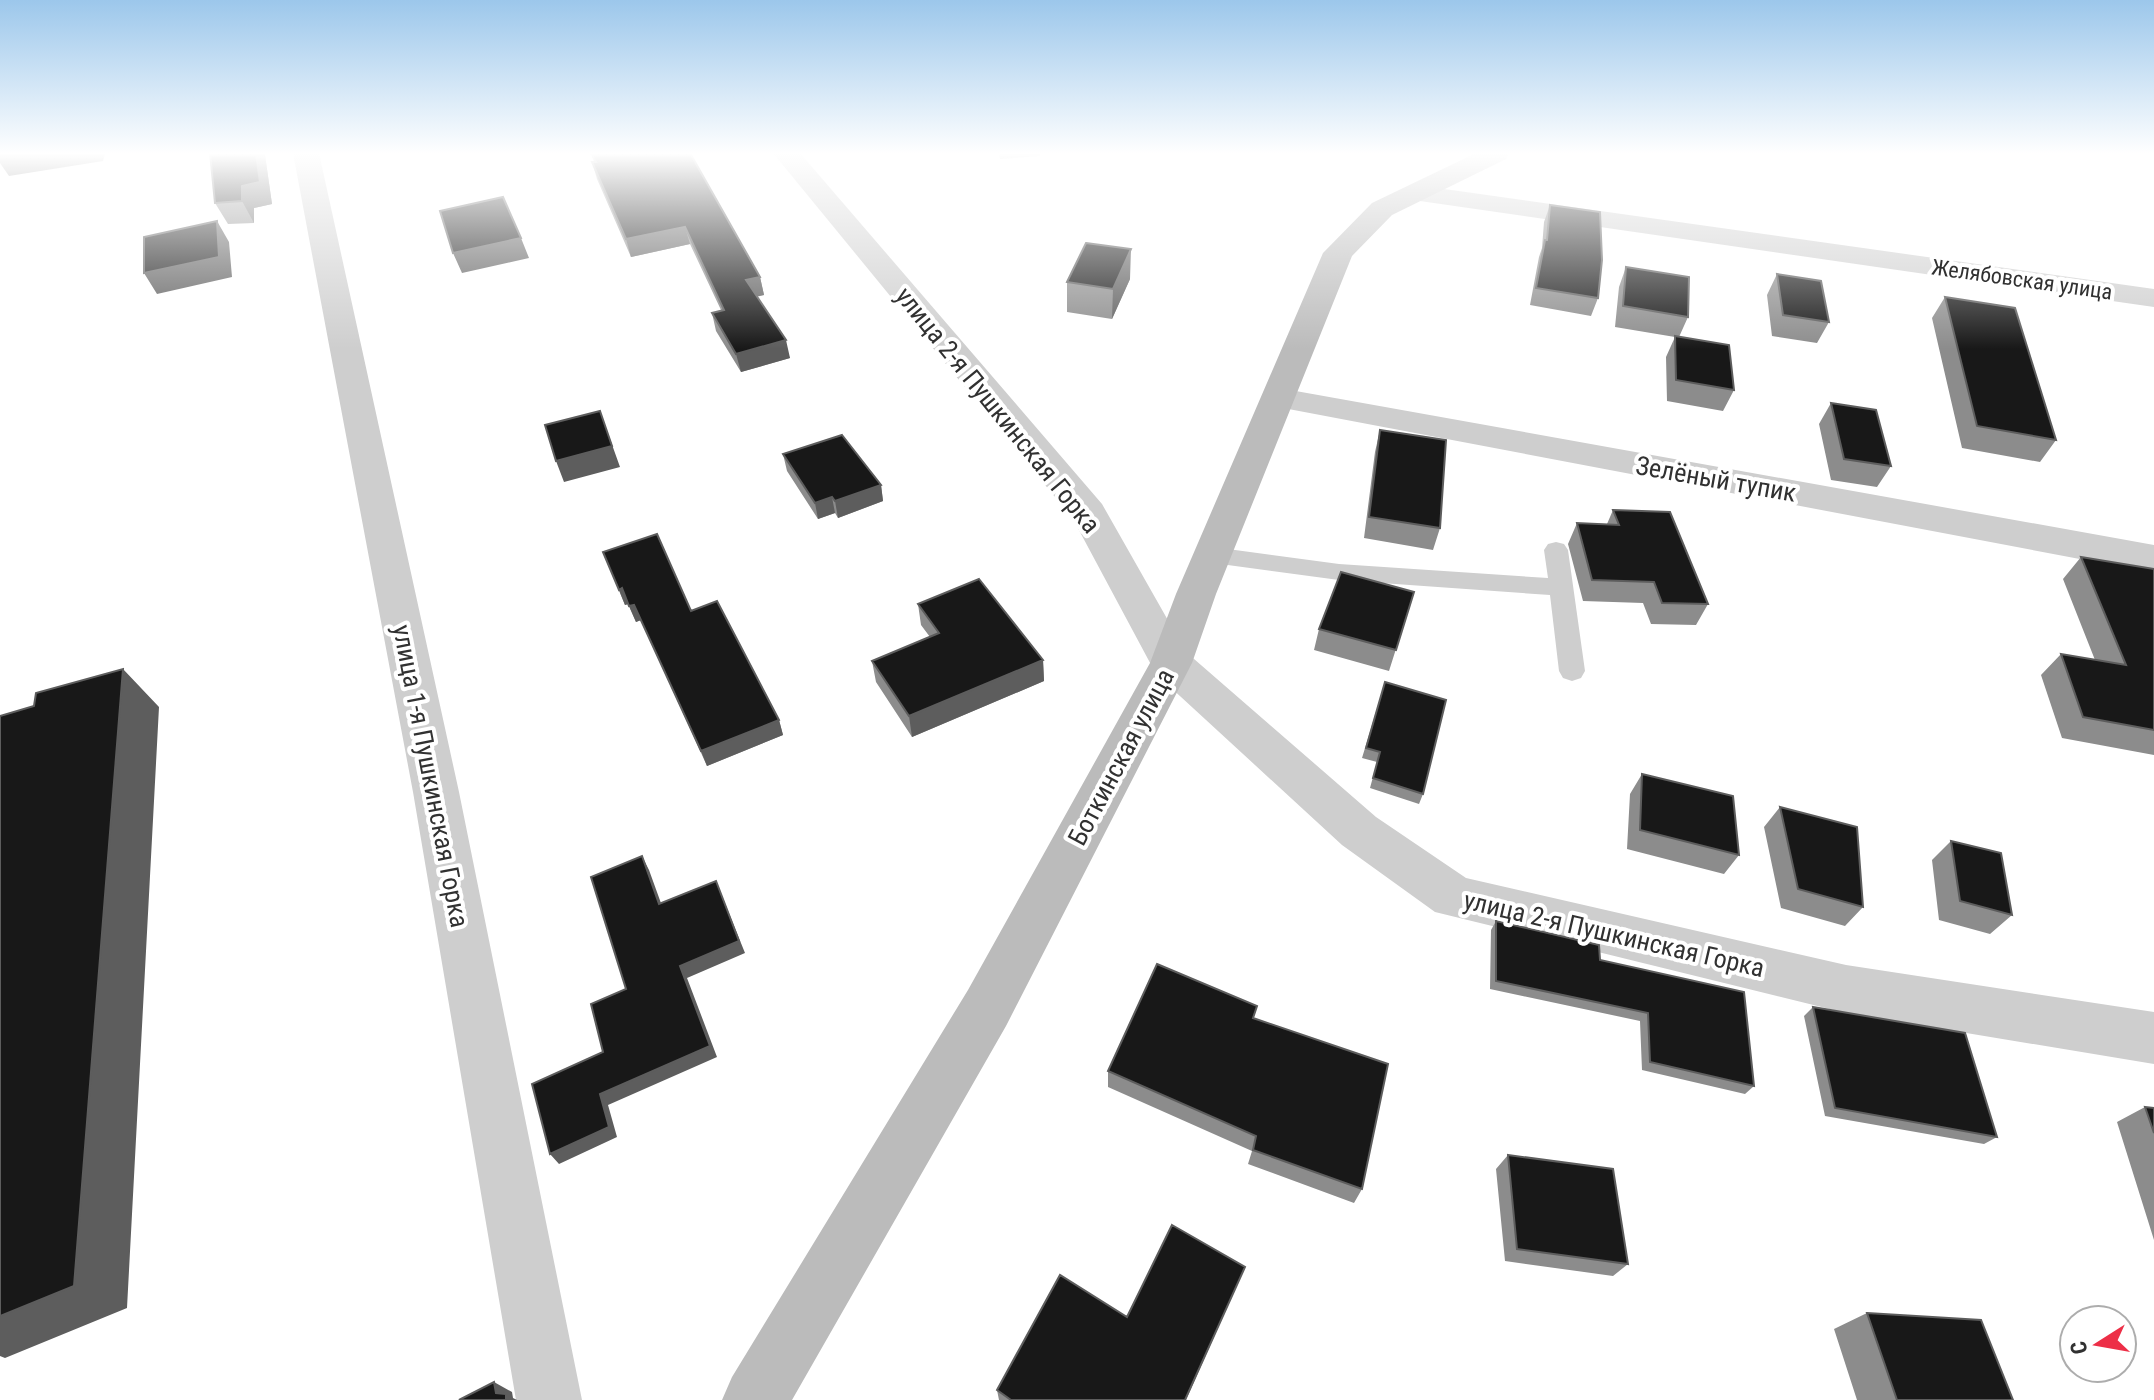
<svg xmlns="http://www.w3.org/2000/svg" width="2154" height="1400" font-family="'Roboto Condensed',sans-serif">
	<rect width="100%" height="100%" fill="#fff"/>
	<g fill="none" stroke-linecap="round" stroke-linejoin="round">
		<!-- lane -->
		<path fill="#cecece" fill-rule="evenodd" d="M 1556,542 L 1564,544 L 1568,550 L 1585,671 L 1581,678 L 1572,681 L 1563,678 L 1559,671 L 1550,595 L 1339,580 L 1213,563 L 1205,561 L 1201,555 L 1205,549 L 1213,547 L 1339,564 L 1548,578 L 1544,550 L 1548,544 Z"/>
		<!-- street -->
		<path fill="#cecece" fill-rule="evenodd" d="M 293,153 L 319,153 L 459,792 L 582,1400 L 516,1400 L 413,792 Z
			M 773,153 L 800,153 L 1102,504 L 1186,652 L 1376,817 L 1466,878 L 1846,965 L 2154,1012 L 2154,1064 L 1846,1013 L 1435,912 L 1342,845 L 1156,674 L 1073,519 Z
			M 1416,185 L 2154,289 L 2154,307 L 1406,199 L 1402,193 L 1406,187 Z
			M 1279,388 L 2154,545 L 2154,573 L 1267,405 L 1262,398 L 1267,391 Z"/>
		<!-- secondary -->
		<path fill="#bbb" fill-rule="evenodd" d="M 1476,153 L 1509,153 L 1506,159 L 1392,215 L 1352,256 L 1216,594 L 1192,663 L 1006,1026 L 792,1400 L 722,1400 L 732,1377 L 968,990 L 1150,663 L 1176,594 L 1323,253 L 1372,203 Z"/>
	</g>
	<!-- wall -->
	<path fill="#8c8c8c" d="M 591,153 L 760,277 L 764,295 L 757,296 L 790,358 L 741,372 L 716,331 L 712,313 L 721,310 L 690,244 L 631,257 L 597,179 L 592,162 L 594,162 Z
		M 999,153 L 1040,153 L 1040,156 L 1000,159 Z
		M 265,155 L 272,204 L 254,208 L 254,223 L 228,224 L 215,203 Z
		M 1550,205 L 1598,298 L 1591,316 L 1530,305 L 1539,257 L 1542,248 L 1544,222 Z
		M 1626,267 L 1688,317 L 1679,337 L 1734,390 L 1723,411 L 1667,401 L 1666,357 L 1675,337 L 1615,327 L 1619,287 Z
		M 1777,274 L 1829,322 L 1817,343 L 1772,336 L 1767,295 Z
		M 1130,279 L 1112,319 L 1067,312 L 1067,282 Z
		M 1945,297 L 2056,440 L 2040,462 L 1962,448 L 1932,318 Z
		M 1831,403 L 1891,466 L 1877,487 L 1831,480 L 1819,424 Z
		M 1380,430 L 1440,528 L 1433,550 L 1364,538 L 1375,452 Z
		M 783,454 L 881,485 L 883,501 L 838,518 L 835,513 L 818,519 L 787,471 Z
		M 1613,510 L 1708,604 L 1696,625 L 1651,624 L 1643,603 L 1583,601 L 1568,544 L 1577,523 L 1607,524 Z
		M 603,552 L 691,611 L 779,720 L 783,735 L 707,766 L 641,620 L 636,622 L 628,604 L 625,605 Z
		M 2081,557 L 2154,569 L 2154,755 L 2062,738 L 2041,675 L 2061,654 L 2095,660 L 2063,579 Z
		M 1414,592 L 1389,671 L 1314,650 L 1319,629 Z
		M 918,604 L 1043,660 L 1044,681 L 912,737 L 876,682 L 872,661 L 930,637 L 921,625 Z
		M 1385,682 L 1423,794 L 1419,804 L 1370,788 L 1377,762 L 1362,758 Z
		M 1642,774 L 1739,855 L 1724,874 L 1627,849 L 1630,794 Z
		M 1780,807 L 1863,907 L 1845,926 L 1781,908 L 1764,827 Z
		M 1951,841 L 2012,915 L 1990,934 L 1939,920 L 1932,860 Z
		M 1496,921 L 1600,960 L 1754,1086 L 1745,1094 L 1642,1070 L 1640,1021 L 1490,989 L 1491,930 Z
		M 1813,1007 L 1997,1137 L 1984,1144 L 1825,1116 L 1804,1016 Z
		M 1254,1018 L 1362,1189 L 1354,1203 L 1248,1164 L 1252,1151 L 1108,1087 L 1108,1071 Z
		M 2145,1107 L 2154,1108 L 2154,1240 L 2117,1122 Z
		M 1508,1155 L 1628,1264 L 1613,1276 L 1505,1261 L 1496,1169 Z
		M 1245,1267 L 1186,1400 L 999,1400 L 997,1390 L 1127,1317 Z
		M 1867,1313 L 2013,1400 L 1857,1400 L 1834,1329 Z"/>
	<!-- shaded-wall -->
	<path fill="#5d5d5d" d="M 21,153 L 105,153 L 103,161 L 9,176 L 0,163 L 0,156 Z
		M 256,153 L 263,153 L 265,155 L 272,204 L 254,208 L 254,223 L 242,201 L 242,186 Z
		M 217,221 L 229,242 L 232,277 L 157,294 L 144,273 Z
		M 685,227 L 690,244 L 631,257 L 626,239 Z
		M 521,238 L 529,258 L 462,273 L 453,253 Z
		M 1131,249 L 1130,279 L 1112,319 L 1113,289 Z
		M 760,277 L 764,295 L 751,298 L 746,280 Z
		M 786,340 L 790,358 L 741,372 L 736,354 Z
		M 600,411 L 620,467 L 564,482 L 556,461 Z
		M 881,485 L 883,501 L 838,518 L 835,501 Z
		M 832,497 L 835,513 L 818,519 L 815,503 Z
		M 622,588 L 628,604 L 625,605 L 619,590 Z
		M 634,605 L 641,620 L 636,622 L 629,606 Z
		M 1043,660 L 1044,681 L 912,737 L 909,716 Z
		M 123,669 L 159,707 L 127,1308 L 5,1358 L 0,1356 L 0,1314 Z
		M 779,720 L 783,735 L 707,766 L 701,751 Z
		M 642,856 L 649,870 L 666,917 L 659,904 Z
		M 716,881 L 745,953 L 687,978 L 717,1057 L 608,1105 L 617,1137 L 559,1164 L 550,1154 L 600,1094 L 680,966 Z
		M 494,1382 L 512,1392 L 513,1398 L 517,1400 L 506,1400 L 496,1393 Z"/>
	<!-- building -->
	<path fill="#181818" stroke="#5d5d5d" stroke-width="2" d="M 0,153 L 21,153 L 0,156 Z
		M 210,153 L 256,153 L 260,182 L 242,186 L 242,201 L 215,203 Z
		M 591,153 L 690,153 L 760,277 L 746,280 L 786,340 L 736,354 L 712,313 L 724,310 L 685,227 L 626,239 L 592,162 L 596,162 Z
		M 503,197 L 521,238 L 453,253 L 440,211 Z
		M 1550,205 L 1600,212 L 1602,260 L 1598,298 L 1536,288 L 1545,240 L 1547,240 Z
		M 217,221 L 219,257 L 144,273 L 144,237 Z
		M 1086,243 L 1131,249 L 1113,289 L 1067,282 Z
		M 1626,267 L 1689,277 L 1688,317 L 1623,306 Z
		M 1777,274 L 1821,281 L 1829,322 L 1783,315 Z
		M 1945,297 L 2015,308 L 2056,440 L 1977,426 Z
		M 1675,336 L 1729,345 L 1734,390 L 1676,380 Z
		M 1831,403 L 1876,410 L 1891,466 L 1844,459 Z
		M 600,411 L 612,446 L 556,461 L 545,425 Z
		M 1380,430 L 1446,440 L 1440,528 L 1369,517 Z
		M 842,435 L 881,485 L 835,501 L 832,497 L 815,503 L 783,454 Z
		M 1613,510 L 1670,512 L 1708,604 L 1662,603 L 1654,582 L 1592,580 L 1577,523 L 1619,525 Z
		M 657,534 L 691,611 L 717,601 L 779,720 L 701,751 L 634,605 L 629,606 L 622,588 L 619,590 L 603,552 Z
		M 2081,557 L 2154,569 L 2154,730 L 2083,717 L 2061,654 L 2126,665 Z
		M 1341,572 L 1414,592 L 1396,650 L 1319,629 Z
		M 979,579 L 1043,660 L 909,716 L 872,661 L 939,633 L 918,604 Z
		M 123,669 L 74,1286 L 0,1316 L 0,716 L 34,706 L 36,693 Z
		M 1385,682 L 1446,700 L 1423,794 L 1373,778 L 1380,752 L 1366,748 Z
		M 1642,774 L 1733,796 L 1739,855 L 1640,830 Z
		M 1780,807 L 1857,827 L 1863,907 L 1798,889 Z
		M 1951,841 L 2001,853 L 2012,915 L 1960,901 Z
		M 642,856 L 659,904 L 716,881 L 739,941 L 680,966 L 710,1046 L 600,1094 L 609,1127 L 550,1154 L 532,1084 L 603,1052 L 591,1004 L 626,989 L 591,877 Z
		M 1496,921 L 1599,945 L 1600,960 L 1744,992 L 1754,1086 L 1650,1062 L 1648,1013 L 1496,981 Z
		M 1157,964 L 1257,1006 L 1253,1018 L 1388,1064 L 1362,1189 L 1253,1150 L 1256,1136 L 1108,1071 Z
		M 1813,1007 L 1965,1033 L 1997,1137 L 1835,1108 Z
		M 2145,1107 L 2154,1108 L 2154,1133 Z
		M 1508,1155 L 1613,1169 L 1628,1264 L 1517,1249 Z
		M 1172,1225 L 1245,1267 L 1185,1400 L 1011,1400 L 997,1390 L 1060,1275 L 1127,1317 Z
		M 1867,1313 L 1981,1320 L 2013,1400 L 1897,1400 Z
		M 494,1382 L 496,1393 L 506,1394 L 506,1400 L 459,1400 Z"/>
	<!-- sky -->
	<linearGradient id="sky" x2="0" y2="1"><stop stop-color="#9cc7eb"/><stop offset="0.44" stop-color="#fff"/><stop offset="1" stop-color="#fff" stop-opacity="0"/></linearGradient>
	<rect width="2154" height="349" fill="url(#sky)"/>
	<g text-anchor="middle" stroke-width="8" stroke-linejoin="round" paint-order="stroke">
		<!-- far-street labels -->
		<g font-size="22" fill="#313131" stroke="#fff">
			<text transform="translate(2022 279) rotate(8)" y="8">Желябовская улица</text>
		</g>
		<!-- street labels -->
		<g font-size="26" fill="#313131" stroke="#fff">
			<text transform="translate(998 410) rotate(51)" y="9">улица 2-я Пушкинская Горка</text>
			<text transform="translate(1716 479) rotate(10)" y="9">Зелёный тупик</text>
			<text transform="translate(1121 757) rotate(-62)" y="9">Боткинская улица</text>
			<text transform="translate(431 776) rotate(79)" y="9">улица 1-я Пушкинская Горка</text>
			<text transform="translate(1614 934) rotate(13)" y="9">улица 2-я Пушкинская Горка</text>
		</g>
	</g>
	<!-- north arrow -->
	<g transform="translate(2098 1344) rotate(259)"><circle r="38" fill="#ffffff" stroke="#adadad" stroke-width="2"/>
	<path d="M0-6L14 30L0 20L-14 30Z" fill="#ed2f47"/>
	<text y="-12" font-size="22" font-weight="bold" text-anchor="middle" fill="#313131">С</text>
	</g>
</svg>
